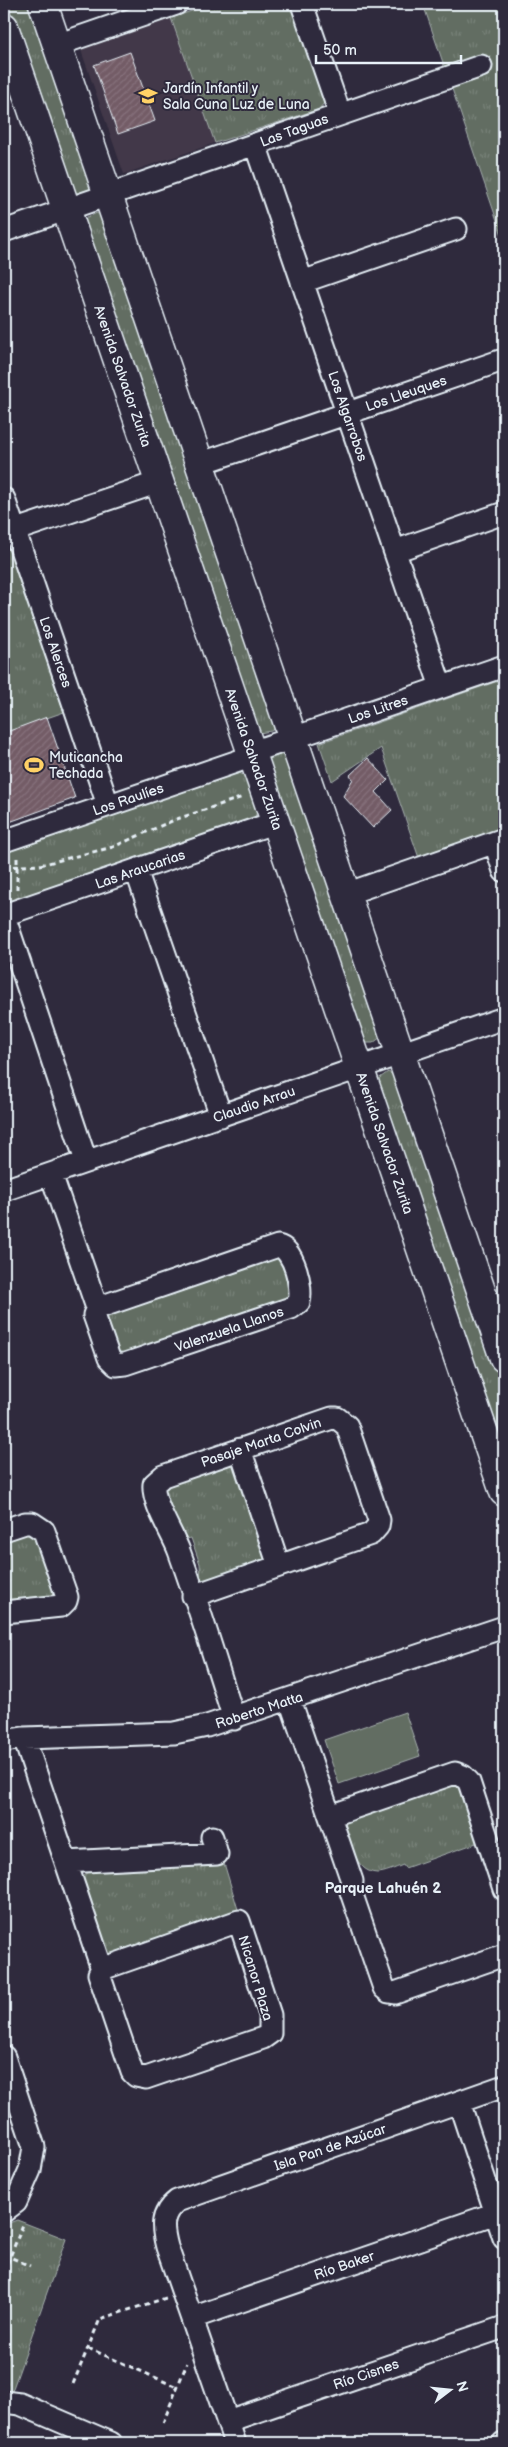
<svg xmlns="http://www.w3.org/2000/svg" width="508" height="2447" font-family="'Balsamiq Sans',sans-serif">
	<defs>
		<pattern id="grass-tufts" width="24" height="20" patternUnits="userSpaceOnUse" patternTransform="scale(1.25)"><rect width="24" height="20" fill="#626d62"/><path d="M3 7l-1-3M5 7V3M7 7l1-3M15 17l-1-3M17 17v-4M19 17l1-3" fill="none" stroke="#788279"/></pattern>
		<pattern id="building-hatch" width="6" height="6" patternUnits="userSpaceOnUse" patternTransform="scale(1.25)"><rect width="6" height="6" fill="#735b66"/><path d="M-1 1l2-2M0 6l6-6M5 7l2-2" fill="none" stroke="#87737d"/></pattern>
	</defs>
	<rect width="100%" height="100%" fill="#2f2a3d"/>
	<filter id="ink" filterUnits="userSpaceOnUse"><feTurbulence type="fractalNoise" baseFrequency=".02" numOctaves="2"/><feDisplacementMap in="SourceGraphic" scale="10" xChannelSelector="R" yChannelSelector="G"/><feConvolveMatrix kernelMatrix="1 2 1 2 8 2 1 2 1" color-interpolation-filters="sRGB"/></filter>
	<g filter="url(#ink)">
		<!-- built -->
		<path fill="#433949" d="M 171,18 L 215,143 L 124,174 L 81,50 Z"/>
		<!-- grass -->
		<path fill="url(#grass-tufts)" stroke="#a5afad" d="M 7,4 L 32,4 L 92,189 L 79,195 L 71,191 Z
			M 212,4 L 296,4 L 325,102 L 319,109 L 215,143 L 171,18 Z
			M 423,4 L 504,4 L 504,241 Z
			M 97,213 L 102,215 L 276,728 L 271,731 L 259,733 L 84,221 L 87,217 Z
			M 8,546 L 64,712 L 4,733 L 4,547 Z
			M 504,679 L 504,828 L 419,858 L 381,748 L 332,781 L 319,743 Z
			M 287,752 L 381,1037 L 373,1043 L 364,1043 L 267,757 Z
			M 237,772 L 246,776 C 251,789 264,809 252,821 L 4,907 L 4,851 Z
			M 388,1072 L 399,1078 L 504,1387 L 504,1459 L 377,1080 Z
			M 278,1252 L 295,1295 L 120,1358 L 102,1313 Z
			M 232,1458 L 271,1558 L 201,1583 L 200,1564 L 191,1538 L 181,1540 L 160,1488 Z
			M 34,1529 L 58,1596 L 4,1606 L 4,1536 Z
			M 460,1780 L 482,1841 L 405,1868 L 403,1865 C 395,1868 385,1873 377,1873 C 354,1872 350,1840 345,1824 L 345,1819 Z
			M 223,1860 L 240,1916 L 113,1958 L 108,1954 L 82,1878 L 93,1868 Z
			M 17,2220 L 66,2239 L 12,2391 L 4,2392 L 4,2225 Z"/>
		<!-- pitch -->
		<path fill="#626d62" stroke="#a5afad" d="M 405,1712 L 420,1756 L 339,1784 L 324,1740 Z"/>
		<!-- building -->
		<path fill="url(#building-hatch)" stroke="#e8f1f8" d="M 130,52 L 155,121 L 118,134 L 94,65 Z
			M 47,717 L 75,798 L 4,824 L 4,733 Z
			M 368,758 L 388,780 L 376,792 L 392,810 L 373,828 L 343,796 L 353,779 L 350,775 Z"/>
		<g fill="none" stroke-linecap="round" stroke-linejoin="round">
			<!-- minor casing -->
			<g stroke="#e8f1f8" stroke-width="25">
				<path id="minor" d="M 302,4 L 340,114
					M 57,45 L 176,4
					M 255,144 L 441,687
					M 4,231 L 481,66
					M 302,282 L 456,229
					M 199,464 L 500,361
					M 4,499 L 108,805
					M 4,534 L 159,482
					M 395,551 L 504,513
					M 252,752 L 504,666
					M 4,841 L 253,756
					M 495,843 L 504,871
					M 136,870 L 221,1116
					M 346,894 L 504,839
					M 4,915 L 276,822
					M 4,916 L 86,1161
					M 51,1174 L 97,1308 L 94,1315 L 109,1358 L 116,1365 L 125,1364 L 291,1308 L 299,1302 C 303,1288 294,1249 278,1246 L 97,1308
					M 4,1190 L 504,1018
					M 240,1449 L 279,1566
					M 4,1530 L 25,1523 L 32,1523 L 44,1531 L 67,1597 L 66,1601 L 61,1606 L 4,1612
					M 193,1596 L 371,1534 L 378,1526 L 379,1520 L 347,1426 L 337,1418 L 332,1418 L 163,1476 L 154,1484 C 152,1503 172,1532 179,1551 C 199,1606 216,1663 234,1719
					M 290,1700 L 352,1881 L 351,1892 L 384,1988 L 389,1992 L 395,1993 L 504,1955
					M 24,1738 L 102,1969 L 99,1974 L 132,2072 L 136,2076 L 146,2078 L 263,2038 L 270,2033 L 270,2015 L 239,1921 L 102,1969
					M 4,1741 L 24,1738 L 174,1733 L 207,1726 L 504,1627
					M 330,1816 L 455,1773 L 463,1776 L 469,1782 L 504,1889
					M 66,1862 L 217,1854 L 212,1837
					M 4,2057 L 34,2147 L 30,2170 L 16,2202 L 4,2211
					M 459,2102 L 504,2238
					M 192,2318 L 496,2213
					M 4,2402 L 20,2404 L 111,2443
					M 228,2421 L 504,2327
					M 235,2443 L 167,2247 C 162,2228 160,2214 177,2201 L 504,2086
					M 503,2443 L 504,2443"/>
			</g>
			<!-- secondary casing -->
			<g stroke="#e8f1f8" stroke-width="31">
				<path id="secondary" d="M 43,4 L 504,1358
					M 4,27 L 504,1492"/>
			</g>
			<!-- path -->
			<path stroke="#e8f1f8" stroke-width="3" stroke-dasharray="5 4" stroke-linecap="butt" d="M 17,858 L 17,889
				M 4,867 L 40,865 L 113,847 L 174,820 L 243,797
				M 4,2259 L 10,2257 L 30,2266
				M 4,2272 L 24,2222
				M 88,2348 L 177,2387
				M 73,2384 L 100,2319 L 166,2298
				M 163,2423 L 187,2363"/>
			<!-- minor -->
			<use href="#minor" stroke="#2f2a3d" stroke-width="21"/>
			<!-- secondary -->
			<use href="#secondary" stroke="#2f2a3d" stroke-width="28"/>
		</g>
	</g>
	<!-- icons -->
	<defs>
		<g id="school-bare" transform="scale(1.5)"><path d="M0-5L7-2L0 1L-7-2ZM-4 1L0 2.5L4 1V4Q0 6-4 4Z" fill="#ffd166" stroke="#2f2a3d" stroke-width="2.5" paint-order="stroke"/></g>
		<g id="stadium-bare" transform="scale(1.5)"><path d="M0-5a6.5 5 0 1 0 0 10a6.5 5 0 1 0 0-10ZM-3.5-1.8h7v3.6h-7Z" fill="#ffd166" stroke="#2f2a3d" stroke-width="2.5" paint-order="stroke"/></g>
	</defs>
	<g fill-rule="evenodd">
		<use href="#school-bare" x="148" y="96"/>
		<use href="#stadium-bare" x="34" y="765"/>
	</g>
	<g text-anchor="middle" stroke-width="4" stroke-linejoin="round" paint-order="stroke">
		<!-- poi labels -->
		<g font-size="14" fill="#e8f1f8" stroke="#2f2a3d" text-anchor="start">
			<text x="163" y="93">Jardín Infantil y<tspan x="163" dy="16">Sala Cuna Luz de Luna</tspan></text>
			<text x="49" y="762">Muticancha<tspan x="49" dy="16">Techada</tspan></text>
		</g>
		<!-- street labels -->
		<g font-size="14" fill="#e8f1f8" stroke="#2f2a3d">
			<text transform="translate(294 130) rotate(-20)" y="5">Las Taguas</text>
			<text transform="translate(123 376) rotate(71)" y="5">Avenida Salvador Zurita</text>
			<text transform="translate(406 393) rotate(-19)" y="5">Los Lleuques</text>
			<text transform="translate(348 416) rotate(71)" y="5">Los Algarrobos</text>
			<text transform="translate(56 652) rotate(71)" y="5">Los Alerces</text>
			<text transform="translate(378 709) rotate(-19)" y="5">Los Litres</text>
			<text transform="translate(254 759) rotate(71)" y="5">Avenida Salvador Zurita</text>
			<text transform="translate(128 799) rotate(-19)" y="5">Los Raulíes</text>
			<text transform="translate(140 869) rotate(-19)" y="5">Las Araucarias</text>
			<text transform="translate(254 1104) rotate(-19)" y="5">Claudio Arrau</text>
			<text transform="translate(385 1143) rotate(71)" y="5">Avenida Salvador Zurita</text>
			<text transform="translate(229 1329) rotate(-19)" y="5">Valenzuela Llanos</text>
			<text transform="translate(261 1442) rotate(-19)" y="5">Pasaje Marta Colvin</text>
			<text transform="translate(259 1710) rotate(-18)" y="5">Roberto Matta</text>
			<text transform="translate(256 1978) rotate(73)" y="5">Nicanor Plaza</text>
			<text transform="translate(330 2147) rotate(-19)" y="5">Isla Pan de Azúcar</text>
			<text transform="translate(344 2265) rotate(-19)" y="5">Río Baker</text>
			<text transform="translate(366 2374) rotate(-19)" y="5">Río Cisnes</text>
		</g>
		<!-- neighbourhood labels -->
		<g font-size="15" font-weight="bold" fill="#e8f1f8" stroke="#2f2a3d">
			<text x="383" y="1893">Parque Lahuén 2</text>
		</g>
	</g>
	<!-- margin -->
	<rect width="508" height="2447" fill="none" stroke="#2f2a3d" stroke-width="20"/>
	<rect x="10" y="10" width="488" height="2427" fill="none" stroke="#e8f1f8" stroke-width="2" filter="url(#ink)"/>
	<!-- north arrow -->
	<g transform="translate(450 2390) rotate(74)" stroke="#2f2a3d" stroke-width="4" paint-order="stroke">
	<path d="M0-4L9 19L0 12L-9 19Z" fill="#e8f1f8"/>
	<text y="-8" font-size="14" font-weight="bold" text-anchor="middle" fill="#e8f1f8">N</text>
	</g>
	<!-- scale -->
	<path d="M316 55v8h145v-8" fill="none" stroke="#e8f1f8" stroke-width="2.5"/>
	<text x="323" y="55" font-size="15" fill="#e8f1f8" stroke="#2f2a3d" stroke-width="4" paint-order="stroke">50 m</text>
</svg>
